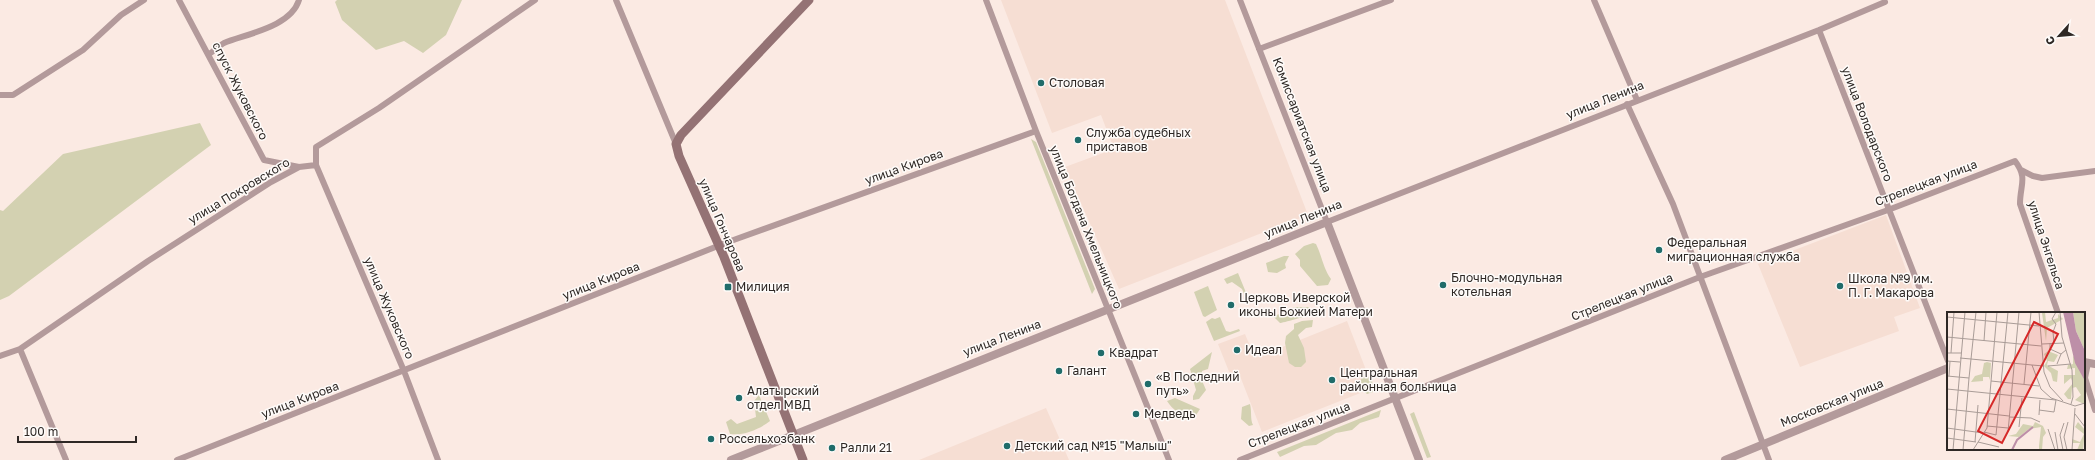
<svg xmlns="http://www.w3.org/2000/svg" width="2095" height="460" font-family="'Golos Text',sans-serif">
	<rect width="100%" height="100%" fill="#fbeae3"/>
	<!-- built -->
	<path fill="#f6ded3" d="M 1001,0 L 1225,0 L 1308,215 L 1119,289 L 1065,167 L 1114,149 L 1101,115 L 1052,133 Z
		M 1886,215 L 1920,308 L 1894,317 L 1899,331 L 1800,367 L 1758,264 Z
		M 1347,321 L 1373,388 L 1262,432 L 1238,371 L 1230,374 L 1218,344 L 1245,334 L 1255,358 Z
		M 1046,408 L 1069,460 L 919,460 Z"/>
	<!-- green -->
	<path fill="#d3d1b1" d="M 337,0 L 462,0 L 446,35 L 423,53 L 404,41 L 376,50 L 342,20 L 335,2 Z
		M 200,123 L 211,145 L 9,296 L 0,300 L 0,210 L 3,211 L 63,154 Z
		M 1031,139 L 1036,142 L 1095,289 L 1092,294 Z
		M 1313,243 L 1316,244 C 1322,256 1323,268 1331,279 L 1328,285 L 1317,286 L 1300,266 L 1300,260 L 1295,254 L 1304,246 Z
		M 1284,256 L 1289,256 L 1285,264 L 1286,268 L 1277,273 L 1268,272 L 1266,263 Z
		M 1238,273 L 1249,300 L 1247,301 L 1242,289 L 1232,282 L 1227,284 L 1224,279 Z
		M 1208,286 L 1217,310 L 1205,317 L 1203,316 L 1194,292 Z
		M 1297,307 L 1309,307 L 1311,314 C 1308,316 1282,323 1280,323 L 1273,316 L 1280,314 L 1286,316 L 1288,309 Z
		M 1220,317 L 1226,331 L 1230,332 L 1239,329 L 1240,331 L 1214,341 L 1206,322 L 1212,318 L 1215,319 Z
		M 1313,320 L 1312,327 L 1306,328 L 1298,335 L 1304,348 L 1306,362 L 1301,367 L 1295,367 L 1289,363 L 1285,343 L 1286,336 L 1294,329 L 1294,324 L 1302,321 Z
		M 1212,352 L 1208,369 L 1202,371 L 1203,383 L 1206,390 L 1199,399 L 1193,400 L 1193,396 L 1196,390 L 1190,369 Z
		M 1362,374 L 1372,379 L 1373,392 L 1367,394 L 1360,387 Z
		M 759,395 L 770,421 C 760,429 743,436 730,434 L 726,422 L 731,419 L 737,424 L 756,417 L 754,401 Z
		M 1175,398 L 1200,409 L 1196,415 C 1184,417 1173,411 1167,401 Z
		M 1250,404 C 1252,412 1250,419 1253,425 L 1249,426 L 1241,419 L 1242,407 Z
		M 1381,410 L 1379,417 L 1360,423 L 1352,430 L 1336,433 L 1316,445 L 1304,446 L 1280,457 L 1277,452 Z
		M 1414,412 L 1431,457 L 1427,458 L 1410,414 Z"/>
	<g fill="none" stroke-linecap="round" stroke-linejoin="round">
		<!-- minor -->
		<path stroke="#b39a9b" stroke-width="6" d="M 179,0 L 264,160 L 299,167
			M 616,0 L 676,144
			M 986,0 L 1036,131 L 1169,460
			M 1240,0 L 1327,222 L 1819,30 L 1885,2
			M 1594,0 L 1637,100
			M 1819,30 L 1948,361
			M 1259,49 L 1391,0
			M 209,54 C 214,51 219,46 224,43 C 246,34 291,27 299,0
			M 0,95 L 13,95 L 83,50 L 121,15 L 144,0
			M 1627,104 L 1673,204 L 1769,460
			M 316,165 L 404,371 L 438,460
			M 2021,170 L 2033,176 L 2042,178 L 2095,171
			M 20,349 L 66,460
			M 0,356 L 20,349 L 148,261 L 271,182 L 299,167 L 316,165 L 316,147 L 379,108 L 535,0
			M 2088,363 L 2085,378 L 2095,410
			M 177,460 L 728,242 L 1036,131
			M 1240,460 L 1700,277 L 1888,210 L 2015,161 C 2028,178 2020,185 2020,204 L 2058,313"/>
		<!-- tertiary -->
		<path stroke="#b39a9b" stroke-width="8" d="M 2084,362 L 2095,364
			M 731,460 L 1327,222 L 1419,460
			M 1725,460 L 1948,368"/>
		<!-- secondary -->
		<path stroke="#947274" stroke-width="9" d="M 803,460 L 724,257 L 679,156 L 676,144 L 681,135 L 809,0"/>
	</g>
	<!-- markers -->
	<g fill="#206c6a" stroke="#fefbf9" stroke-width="1.5">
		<circle cx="1041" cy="83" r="4"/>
		<circle cx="1078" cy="140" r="4"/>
		<circle cx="1659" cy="250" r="4"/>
		<circle cx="1443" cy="285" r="4"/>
		<circle cx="1840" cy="286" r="4"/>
		<rect x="724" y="283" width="8" height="8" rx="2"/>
		<circle cx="1231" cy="305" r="4"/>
		<circle cx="1237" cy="350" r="4"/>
		<circle cx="1101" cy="353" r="4"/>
		<circle cx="1059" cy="371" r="4"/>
		<circle cx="1332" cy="380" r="4"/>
		<circle cx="1148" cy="384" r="4"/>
		<circle cx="739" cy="398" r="4"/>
		<circle cx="1136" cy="414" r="4"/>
		<circle cx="711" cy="439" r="4"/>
		<circle cx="1007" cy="446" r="4"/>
		<circle cx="832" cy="448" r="4"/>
	</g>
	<g text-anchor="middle" stroke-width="3" stroke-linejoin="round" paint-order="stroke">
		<!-- poi labels -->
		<g font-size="12" fill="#2e2825" stroke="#fefbf9" text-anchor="start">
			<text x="1049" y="87">Столовая</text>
			<text x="1086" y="137">Служба судебных<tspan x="1086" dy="14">приставов</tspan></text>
			<text x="1667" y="247">Федеральная<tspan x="1667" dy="14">миграционная служба</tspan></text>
			<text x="1451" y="282">Блочно-модульная<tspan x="1451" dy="14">котельная</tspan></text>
			<text x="1848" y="283">Школа №9 им.<tspan x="1848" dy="14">П. Г. Макарова</tspan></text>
			<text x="736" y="291">Милиция</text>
			<text x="1239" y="302">Церковь Иверской<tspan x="1239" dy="14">иконы Божией Матери</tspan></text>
			<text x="1245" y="354">Идеал</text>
			<text x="1109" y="357">Квадрат</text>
			<text x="1067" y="375">Галант</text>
			<text x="1340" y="377">Центральная<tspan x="1340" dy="14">районная больница</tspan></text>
			<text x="1156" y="381">«В Последний<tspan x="1156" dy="14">путь»</tspan></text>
			<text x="747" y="395">Алатырский<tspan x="747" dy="14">отдел МВД</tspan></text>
			<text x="1144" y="418">Медведь</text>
			<text x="719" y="443">Россельхозбанк</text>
			<text x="1015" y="450">Детский сад №15 "Малыш"</text>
			<text x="840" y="452">Ралли 21</text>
		</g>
		<!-- street labels -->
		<g font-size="12" fill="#2e2825" stroke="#fefbf9">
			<text transform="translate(240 91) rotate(63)" y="4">спуск Жуковского</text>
			<text transform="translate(1605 100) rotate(-22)" y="4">улица Ленина</text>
			<text transform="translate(1867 124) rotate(69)" y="4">улица Володарского</text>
			<text transform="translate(1302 125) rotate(69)" y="4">Комиссариатская улица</text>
			<text transform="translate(904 167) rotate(-20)" y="4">улица Кирова</text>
			<text transform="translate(1926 183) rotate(-21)" y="4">Стрелецкая улица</text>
			<text transform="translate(239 191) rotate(-31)" y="4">улица Покровского</text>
			<text transform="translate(1303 219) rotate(-22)" y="4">улица Ленина</text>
			<text transform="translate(722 225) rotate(67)" y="4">улица Гончарова</text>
			<text transform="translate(1086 227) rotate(68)" y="4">улица Богдана Хмельницкого</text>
			<text transform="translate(2046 245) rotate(72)" y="4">улица Энгельса</text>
			<text transform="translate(601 281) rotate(-22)" y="4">улица Кирова</text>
			<text transform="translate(1622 297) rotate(-22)" y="4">Стрелецкая улица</text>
			<text transform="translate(389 308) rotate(67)" y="4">улица Жуковского</text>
			<text transform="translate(1002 338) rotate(-21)" y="4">улица Ленина</text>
			<text transform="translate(300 400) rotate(-21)" y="4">улица Кирова</text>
			<text transform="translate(1832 403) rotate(-22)" y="4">Московская улица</text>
			<text transform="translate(1299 425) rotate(-21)" y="4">Стрелецкая улица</text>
		</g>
	</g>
	<!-- overview -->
	<g transform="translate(1947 312)">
		<rect width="138" height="138" fill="#fbeae3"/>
		<path d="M 92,0 L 98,0 L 99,10 L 111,6 L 111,2 L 116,7 L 100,16 L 99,29 L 95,1 ZM 126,0 L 138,0 L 138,39 L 129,19 ZM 101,39 L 111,43 L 107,50 L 101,49 L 100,53 L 111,59 L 110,70 L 106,69 L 104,61 L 97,54 L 100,49 L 97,42 ZM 126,43 L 138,69 L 137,92 L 128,88 L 134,83 L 129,75 L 125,76 L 124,87 L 121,87 L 117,82 L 126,71 L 124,66 L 117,72 L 117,63 L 128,63 L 128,56 L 120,57 L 121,53 L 126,52 ZM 40,50 L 44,51 L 43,68 L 42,65 L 36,65 L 36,69 L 24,70 L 28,64 L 35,62 L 37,51 ZM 88,110 L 96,114 L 99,121 L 96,125 L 95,138 L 92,138 L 92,134 L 94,115 L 82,117 L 72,125 L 61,124 L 69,122 L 76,112 L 86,114 ZM 131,110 L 138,118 L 136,138 L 130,138 L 133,131 L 125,131 L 125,127 L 133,130 L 137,122 L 128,115 Z" fill="#d3d1b1"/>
		<path d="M 116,0 L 126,0 L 129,19 L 138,39 L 138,69 L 128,51 Z" fill="#bd8fa8"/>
		<path fill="none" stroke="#bd8fa8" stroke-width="2" d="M 65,138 L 70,128 L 86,115"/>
		<path fill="none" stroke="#a99c97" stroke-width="1" d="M 92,0 L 97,60 L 103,75 L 116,89M 113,0 L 115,25 L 125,58 L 126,85 L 124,92M 0,5 L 92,14M 0,25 L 94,34M 37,29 L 39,0M 103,31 L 103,37 L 114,42M 107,31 L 106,20 L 109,12 L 105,7 L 109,0M 95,32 L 117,31M 0,41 L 14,41M 4,41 L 7,0M 13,46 L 24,47 L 29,0M 0,49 L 13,50M 110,52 L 114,42 L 119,38M 85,53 L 97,54M 101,54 L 124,52M 0,64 L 22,66 L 24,47 L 85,53 L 94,77 L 104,86 L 128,94 L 138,91M 2,64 L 3,49M 44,69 L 92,74M 77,72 L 84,0M 0,77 L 109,88 L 107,100 L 92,98M 0,97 L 62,104M 128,102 L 138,115M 92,103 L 93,88M 62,105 L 84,106 L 93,110M 40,114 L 61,116M 72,115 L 75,86M 0,116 L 36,121M 101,117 L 108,138M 37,120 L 49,123 L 61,0M 61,120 L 72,0M 108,120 L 111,138M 0,126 L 29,130M 28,130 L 31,93M 31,130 L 52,135M 6,138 L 18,0M 16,138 L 22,66M 26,138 L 40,116 L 50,0M 116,138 L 113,123 L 117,111M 120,138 L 117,125 L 121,110M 125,138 L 128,96"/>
		<path fill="#d62828" fill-opacity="0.15" stroke="#d62828" stroke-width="2" d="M 87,10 L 111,22 L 55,131 L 31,119 Z"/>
		<rect width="138" height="138" fill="none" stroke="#2e2825" stroke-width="2"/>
	</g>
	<!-- north arrow -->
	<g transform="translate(2059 36) rotate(243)" stroke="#fefbf9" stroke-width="3" paint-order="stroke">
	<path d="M0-3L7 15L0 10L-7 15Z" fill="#2e2825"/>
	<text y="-6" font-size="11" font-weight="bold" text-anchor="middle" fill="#2e2825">С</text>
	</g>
	<!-- scale -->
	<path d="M18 436v6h118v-6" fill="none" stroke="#2e2825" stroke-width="2"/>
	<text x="24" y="436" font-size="12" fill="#2e2825" stroke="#fefbf9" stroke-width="3" paint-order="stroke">100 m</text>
</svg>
